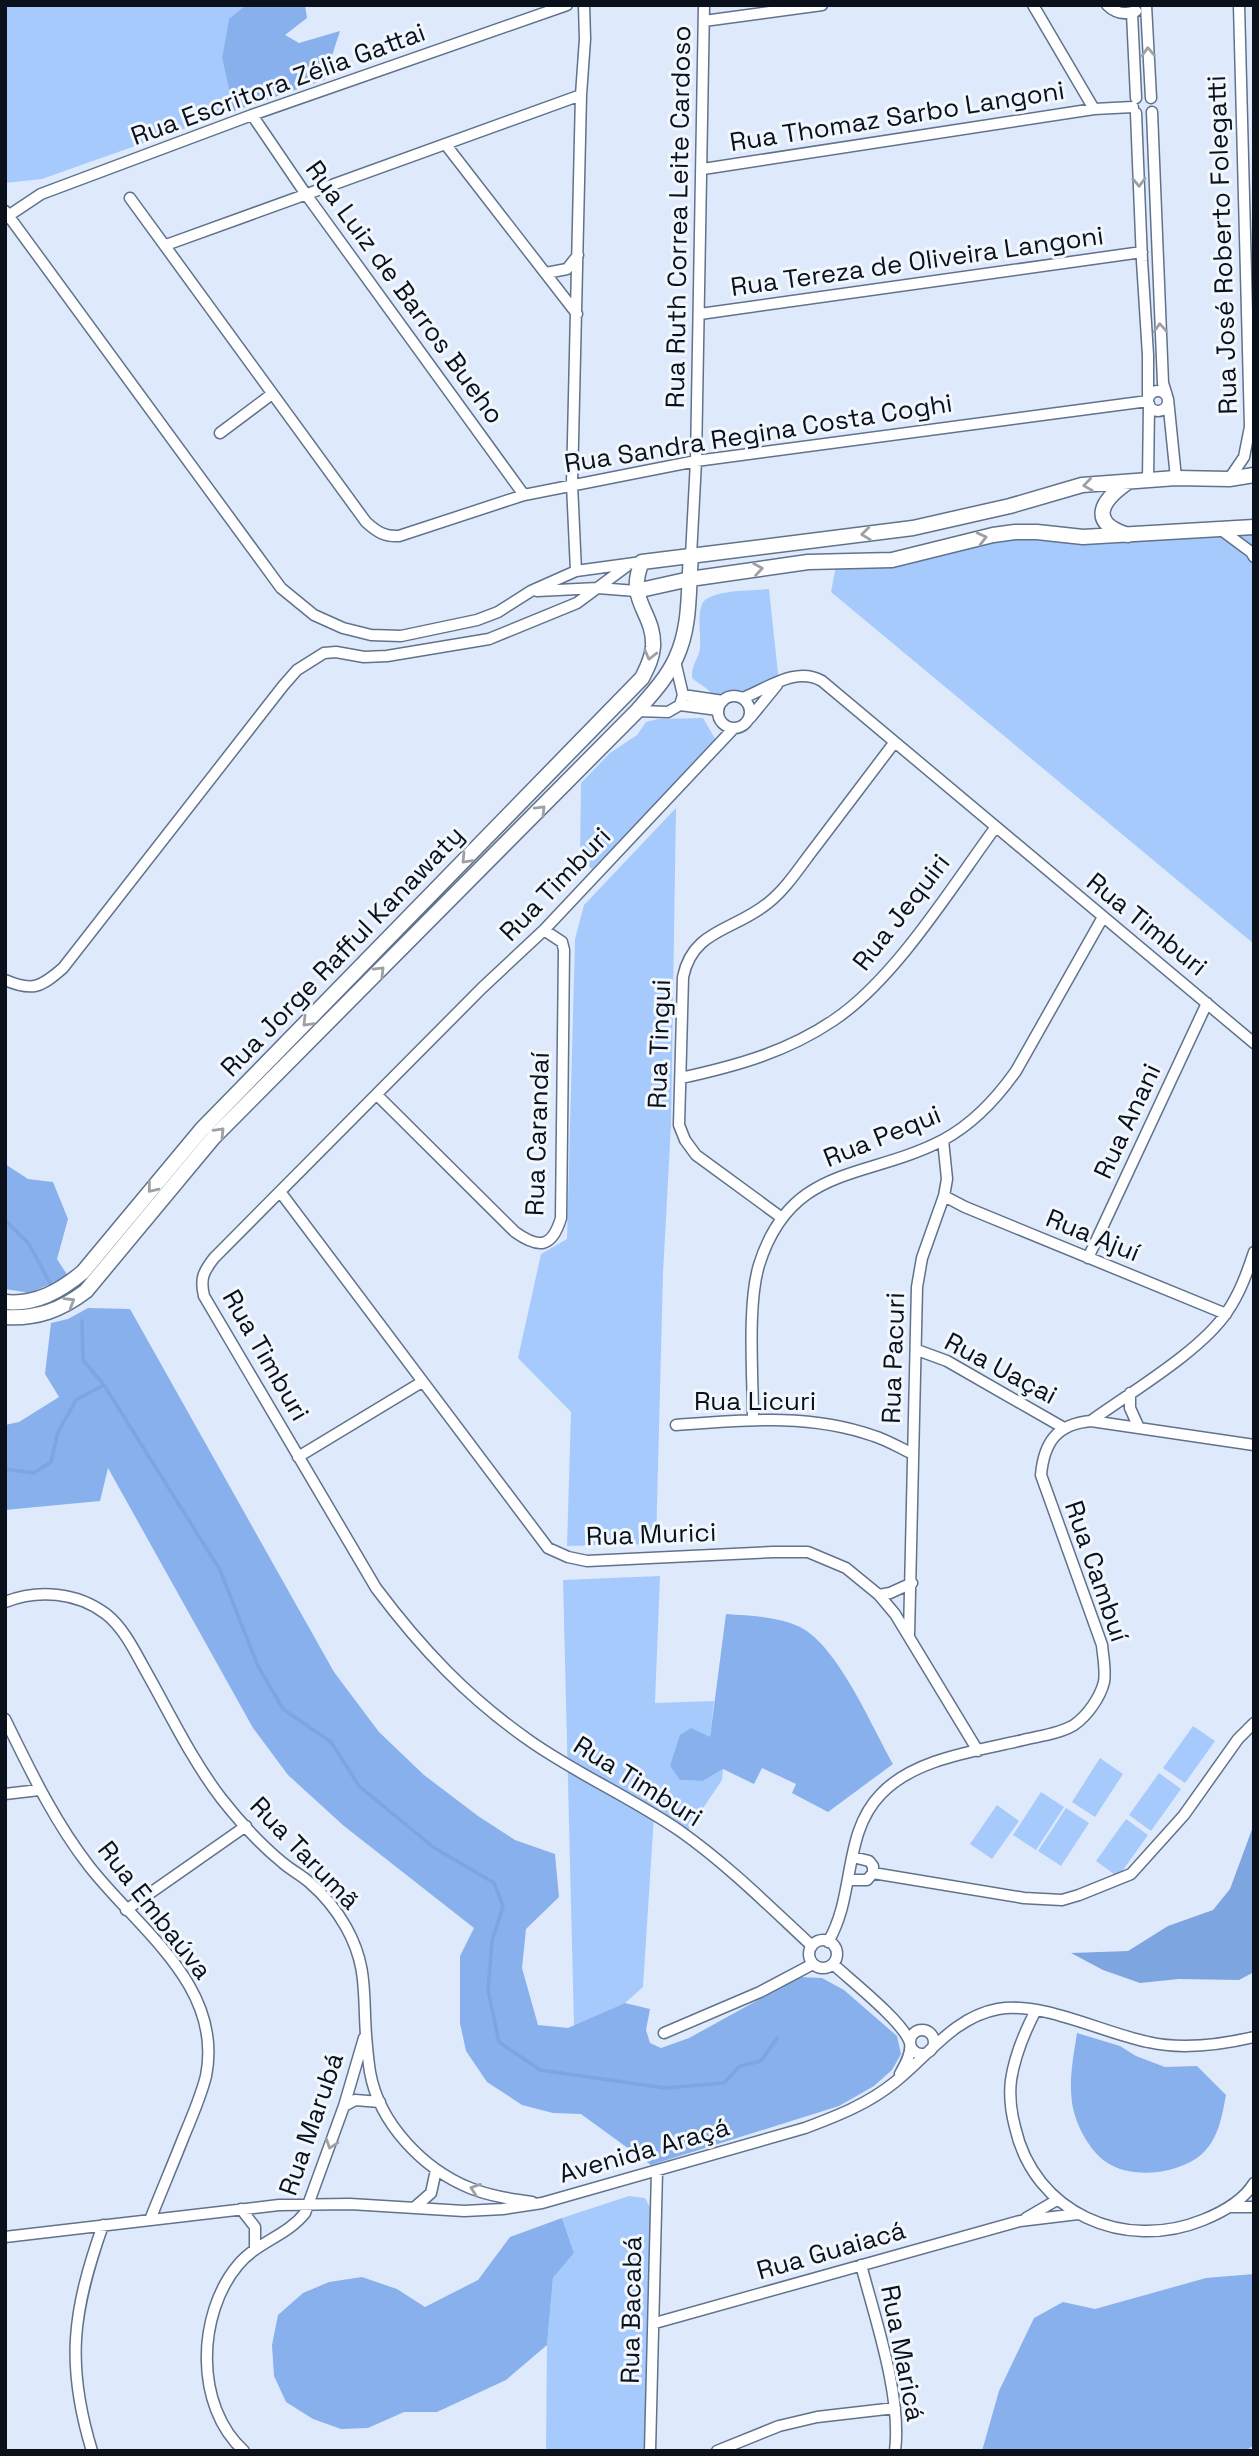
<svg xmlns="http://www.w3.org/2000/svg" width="1259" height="2456" font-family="'Space Grotesk',sans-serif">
	<rect width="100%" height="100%" fill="#deeafc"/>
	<!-- green -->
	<path fill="#a7cafd" d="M 5,5 L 246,5 L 229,20 L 222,58 L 234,111 L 42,179 L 5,183 Z
		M 1254,521 L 1254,944 L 831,592 L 837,560 L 1037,532 Z
		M 769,589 L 779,683 L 746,694 L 714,696 C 707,687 700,685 692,678 C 692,662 699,659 700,648 C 701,635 697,616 702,604 C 709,589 753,591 769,589 Z
		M 703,718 L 717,742 L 592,869 L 580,858 L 581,783 L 610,753 L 637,735 L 646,722 L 658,719 Z
		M 676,808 L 671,1125 L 663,1274 L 656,1544 L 567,1546 L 571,1412 L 518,1358 L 541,1254 L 567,1239 L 575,939 L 584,905 Z
		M 660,1576 L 655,1703 L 714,1701 L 710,1737 L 670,1766 L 681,1780 L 703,1781 L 723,1769 L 722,1780 L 685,1835 L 654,1816 L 643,1987 L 625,2003 L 574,2026 L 563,1580 Z
		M 1193,1726 L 1215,1741 L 1185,1783 L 1163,1768 Z
		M 1100,1758 L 1123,1774 L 1095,1817 L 1072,1802 Z
		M 1159,1773 L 1181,1789 L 1151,1831 L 1129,1815 Z
		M 1041,1792 L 1064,1807 L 1036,1850 L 1013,1835 Z
		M 997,1805 L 1019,1821 L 992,1859 L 970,1844 Z
		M 1066,1808 L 1089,1823 L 1061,1866 L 1038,1851 Z
		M 1126,1819 L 1148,1835 L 1118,1877 L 1096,1861 Z
		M 629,2196 L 645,2198 L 652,2211 L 646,2444 L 642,2451 L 546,2451 L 547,2345 L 553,2278 L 574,2253 L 562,2218 Z"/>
	<!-- forest -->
	<path fill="#87b0ec" d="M 246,5 L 305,5 L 307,18 L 285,35 L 299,43 L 340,31 L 324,80 L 234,111 L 222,58 L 229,19 Z
		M 5,1164 L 28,1179 L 53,1182 L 68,1219 L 57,1259 L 68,1276 L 30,1293 L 5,1289 Z
		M 88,1308 L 130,1309 L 334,1672 L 379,1732 L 424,1775 L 478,1816 L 515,1840 L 555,1854 L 559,1897 L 526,1929 L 522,1968 L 538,2025 L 568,2028 L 625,2003 L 650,2009 L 646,2030 L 650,2043 L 661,2048 L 689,2038 L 800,1977 L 822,1978 L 844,1990 L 897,2036 L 901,2054 L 892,2070 L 874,2086 L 839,2106 L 651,2165 L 581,2114 L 553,2113 L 522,2105 L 487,2082 L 466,2051 L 460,2023 L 460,1956 L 474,1928 L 344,1826 L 288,1775 L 253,1728 L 108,1468 L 100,1501 L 5,1510 L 5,1425 L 19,1422 L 59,1397 L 45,1374 L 51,1323 L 68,1319 Z
		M 726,1614 C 751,1616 777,1616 800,1627 C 838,1646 872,1727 893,1764 L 828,1812 L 792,1793 L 796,1784 L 762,1768 L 754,1784 L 723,1769 L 703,1781 L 680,1780 L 670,1766 L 680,1735 L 691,1728 L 710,1737 Z
		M 1077,2033 L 1120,2046 L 1136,2056 L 1165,2067 L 1197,2066 L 1226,2095 C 1222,2116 1219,2138 1202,2154 C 1179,2174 1132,2180 1106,2162 C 1090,2151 1077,2127 1073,2108 C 1068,2083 1073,2059 1077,2033 Z
		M 562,2218 L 574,2253 L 553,2278 L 547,2345 L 506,2380 L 437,2412 L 404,2412 L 368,2428 L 341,2429 L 313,2419 L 286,2402 L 274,2376 L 272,2345 L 278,2315 L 303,2293 L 329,2282 L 362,2277 L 397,2289 L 425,2307 L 478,2280 L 510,2237 Z
		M 1254,2274 L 1253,2446 L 1245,2451 L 982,2451 L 999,2391 L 1034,2318 L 1063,2302 L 1095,2309 L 1206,2278 Z"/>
	<!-- water -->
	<path fill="#7da5e0" d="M 1254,1824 L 1254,1972 L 1239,1980 L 1179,1979 L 1140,1983 L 1103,1970 L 1071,1953 L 1128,1951 L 1168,1926 L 1213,1910 L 1230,1889 Z"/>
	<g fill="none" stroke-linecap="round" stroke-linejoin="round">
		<!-- stream -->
		<path stroke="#7da5e0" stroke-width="3.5" d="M 5,1220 L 29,1244 L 51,1285
			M 82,1321 L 83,1360 L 104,1385 L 220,1570 L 258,1666 L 283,1709 L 331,1742 L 359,1786 L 433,1847 L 494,1883 L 503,1906 L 492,1941 L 488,1990 L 499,2042 L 540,2070 L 665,2088 L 724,2083 L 740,2066 L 761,2061 L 777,2038
			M 5,1469 L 34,1473 L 51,1462 L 58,1432 L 76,1400 L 104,1385"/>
		<!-- minor casing -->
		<g stroke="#60728c" stroke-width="13">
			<path id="minor" d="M 1033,5 L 1094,109
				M 1107,5 C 1115,13 1125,15 1136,11
				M 1146,5 L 1151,98
				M 1132,13 L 1136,98
				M 704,21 L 822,5
				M 1152,112 L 1163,383 L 1167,396
				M 1136,113 L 1142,261 L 1148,355 L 1148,398
				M 252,115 L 305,193 L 524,495
				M 446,145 L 577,314
				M 703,169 L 1094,109 L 1133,107
				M 130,198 L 366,522 C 377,532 385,537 399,536 L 524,495 L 696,461 L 1148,401
				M 5,211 L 281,588 L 314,615 L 343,628 L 371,635 L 401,636 L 477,620 L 498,612 L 531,591 L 576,571 L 642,562
				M 5,218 L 41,194 L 252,115 L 567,5
				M 166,245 L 581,95
				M 546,273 L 567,269 L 578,255
				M 700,314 L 1142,252
				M1148 401a10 10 0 1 1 20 0a10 10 0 1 1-20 0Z
				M 1168,399 L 1176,478
				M 220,433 L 272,394
				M 1229,479 L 1244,457 L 1250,427 L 1239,5
				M 1148,480 L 1149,404
				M 1220,529 L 1251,552 L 1254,557
				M 691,556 L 696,461 L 704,5
				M 576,571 L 572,484 L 581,95 L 585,39 L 584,5
				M 537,591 L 598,588 L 636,591
				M 683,695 L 723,701
				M718 712a16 16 0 1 1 32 0a16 16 0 1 1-32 0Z
				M 743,698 C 768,688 796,666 822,681 L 1254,1043
				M 680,705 L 718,710
				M 637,711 L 668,712 L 680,705 L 683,695 L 675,661
				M 750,718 L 777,685
				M 734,728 L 544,930 L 482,988 L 214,1258 C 203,1272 200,1279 204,1296 L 376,1588 C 421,1648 467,1697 530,1741 C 577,1774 632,1798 680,1831 C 728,1865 769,1906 812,1946
				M 5,980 C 33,992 41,987 63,968 L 283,686 L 297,670 L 324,653 L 336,652 L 364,657 L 387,656 L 489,639 L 577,603 L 627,566
				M 681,1078 C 736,1066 787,1052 834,1020 C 895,979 951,888 995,828
				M 377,1095 L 515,1232 C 539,1249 552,1248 561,1218 L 564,950 L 562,942 L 544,930
				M 281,1193 L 548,1548 L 568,1557 L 587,1561 L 773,1552 L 808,1552 L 846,1568 L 879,1595 L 895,1614 L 978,1751
				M 944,1196 L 965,1207 L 1226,1314
				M 782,1218 L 696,1155 L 685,1140 L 679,1125 L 683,977 C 693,929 734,931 768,903 C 787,888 801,865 816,846 C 842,812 868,777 894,743
				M 1088,1258 L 1207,1003
				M 917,1350 L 947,1361 L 1064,1428
				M 1130,1393 L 1130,1408 L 1139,1428
				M 753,1419 C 753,1376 747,1305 759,1265 C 791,1163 867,1180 943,1140 C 973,1124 997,1098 1016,1071 L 1103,917
				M 1091,1421 C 1131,1392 1201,1351 1227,1312 C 1240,1293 1247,1273 1254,1252
				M 676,1425 C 743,1420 810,1413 874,1436 C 887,1440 900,1448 913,1454
				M 298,1457 L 422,1382
				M 879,1595 L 890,1593 L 912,1583
				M 5,1602 C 38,1589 77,1592 106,1614 C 125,1629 136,1654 148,1675 C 171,1716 192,1760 221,1798 C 239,1821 261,1845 283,1863 C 291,1870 301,1875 309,1882 C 323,1894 337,1911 346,1927 C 368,1966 363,1994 366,2035 C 367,2047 368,2060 370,2072 C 379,2123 423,2169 470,2188 C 490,2196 511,2199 532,2202
				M 909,1635 L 917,1287 L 922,1258 L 944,1196 L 947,1179 L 943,1140
				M 5,1719 C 30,1770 54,1821 89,1866 C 138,1929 224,1986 206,2076 C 201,2096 192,2117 184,2136 C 173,2164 161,2192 150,2220
				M 5,1794 L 39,1790
				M 853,1857 L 869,1861 L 873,1866 L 873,1873
				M 873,1873 L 1024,1898 L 1062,1900 L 1079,1895 L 1131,1874 L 1184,1815 L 1238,1739 L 1254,1723
				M 850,1880 L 867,1880 L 873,1873
				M 126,1910 L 246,1826
				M809 1954a14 14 0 1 1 28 0a14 14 0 1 1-28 0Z
				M 828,1942 C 856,1895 842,1834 881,1794 C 915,1758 977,1751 1023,1740 C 1039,1736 1059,1734 1074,1725 C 1087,1716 1100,1698 1104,1682 C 1106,1670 1103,1657 1102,1645 L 1041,1475 C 1044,1442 1057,1424 1091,1421 L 1254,1445
				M 833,1964 C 850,1980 904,2022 910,2043 C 912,2053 905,2065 900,2074
				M 1036,2010 C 1024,2033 1015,2054 1011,2080 C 1009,2096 1011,2112 1015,2127 C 1034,2213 1124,2252 1203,2220 C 1223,2212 1243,2201 1254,2183
				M910 2042a12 12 0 1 1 24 0a12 12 0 1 1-24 0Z
				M 664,2033 L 760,1992 L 813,1964
				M 344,2106 L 355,2100 L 380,2102
				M 415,2207 L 431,2193 L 436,2170
				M 1230,2207 L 1254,2207
				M 241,2209 L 255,2227 L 255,2248
				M 1026,2218 L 1057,2200
				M 5,2237 L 279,2205 L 350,2204 L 464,2211 L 503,2209 L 542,2203 L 805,2128 C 837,2116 868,2104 895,2082 C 928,2056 954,2017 998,2009 C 1042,2001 1103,2033 1148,2042 C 1182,2050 1220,2045 1254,2037
				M 861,2265 C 875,2318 902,2397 895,2451
				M 655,2323 L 1020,2221 L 1078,2214
				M 92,2451 C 65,2363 73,2310 103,2225
				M 244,2451 C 194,2406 197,2314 238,2265 C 257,2242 287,2236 305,2213 L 344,2106 L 364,2038
				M 650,2451 L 657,2171
				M 717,2451 L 779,2426 L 817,2417 L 895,2408"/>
		</g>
		<!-- major casing -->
		<g stroke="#60728c" stroke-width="17">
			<path id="major" d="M 1128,535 C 1087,522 1102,500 1128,482
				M 636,591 L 690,579 L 808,562 L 892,560 L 993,535 L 1015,532 L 1037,532 L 1083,537 L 1254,527
				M 5,1302 C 36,1305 60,1291 83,1272 L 202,1129 L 642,678 C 647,668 652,659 653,647 C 655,612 625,601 642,562 L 913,528 L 1010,506 L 1082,485 L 1176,478 L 1229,479 L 1254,475
				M 5,1317 C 37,1319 61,1310 86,1291 L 213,1138 L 637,711 C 651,695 667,678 676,658 C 691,626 688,591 691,556"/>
		</g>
		<!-- minor -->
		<use href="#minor" stroke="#fff" stroke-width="10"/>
		<!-- major -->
		<use href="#major" stroke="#fff" stroke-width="14"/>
	</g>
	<!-- one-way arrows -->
	<defs><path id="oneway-chevron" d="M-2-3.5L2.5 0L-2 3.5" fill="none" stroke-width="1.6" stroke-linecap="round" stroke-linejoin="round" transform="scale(1.75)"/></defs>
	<g stroke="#9da0a4">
		<use href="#oneway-chevron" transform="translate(1148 52) rotate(-93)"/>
		<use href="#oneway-chevron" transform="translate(1139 182) rotate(88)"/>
		<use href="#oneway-chevron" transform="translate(1160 328) rotate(-93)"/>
		<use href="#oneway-chevron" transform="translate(1088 485) rotate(172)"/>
		<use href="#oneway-chevron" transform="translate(866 534) rotate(173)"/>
		<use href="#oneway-chevron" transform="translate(982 538) rotate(-14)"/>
		<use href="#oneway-chevron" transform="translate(758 569) rotate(-9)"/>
		<use href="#oneway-chevron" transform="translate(650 655) rotate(104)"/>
		<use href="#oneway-chevron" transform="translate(541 810) rotate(-45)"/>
		<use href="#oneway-chevron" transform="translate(466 859) rotate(134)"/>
		<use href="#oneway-chevron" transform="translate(380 971) rotate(-45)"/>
		<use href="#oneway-chevron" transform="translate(307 1022) rotate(134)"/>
		<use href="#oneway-chevron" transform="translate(220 1132) rotate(-46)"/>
		<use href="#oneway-chevron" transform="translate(152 1188) rotate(129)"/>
		<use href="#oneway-chevron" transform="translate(70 1302) rotate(-31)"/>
		<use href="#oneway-chevron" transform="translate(331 2144) rotate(109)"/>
		<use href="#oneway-chevron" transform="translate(475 2189) rotate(-161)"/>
	</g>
	<g text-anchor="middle" stroke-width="6" stroke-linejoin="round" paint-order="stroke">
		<!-- street labels -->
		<g font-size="26" fill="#0a111b" stroke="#f2f7fd">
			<text transform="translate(278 84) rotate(-20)" y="9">Rua Escritora Zélia Gattai</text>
			<text transform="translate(897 116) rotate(-9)" y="9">Rua Thomaz Sarbo Langoni</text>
			<text transform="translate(678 217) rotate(-89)" y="9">Rua Ruth Correa Leite Cardoso</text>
			<text transform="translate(1222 245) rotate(-92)" y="9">Rua José Roberto Folegatti</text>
			<text transform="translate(917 261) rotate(-8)" y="9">Rua Tereza de Oliveira Langoni</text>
			<text transform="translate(405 292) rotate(54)" y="9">Rua Luiz de Barros Bueho</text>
			<text transform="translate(758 433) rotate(-9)" y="9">Rua Sandra Regina Costa Coghi</text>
			<text transform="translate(555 884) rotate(-46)" y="9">Rua Timburi</text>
			<text transform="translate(901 912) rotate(-52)" y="9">Rua Jequiri</text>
			<text transform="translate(1147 924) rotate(39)" y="9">Rua Timburi</text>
			<text transform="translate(342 951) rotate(-46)" y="9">Rua Jorge Rafful Kanawaty</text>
			<text transform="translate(659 1044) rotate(-88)" y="9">Rua Tingui</text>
			<text transform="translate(1127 1121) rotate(-65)" y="9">Rua Anani</text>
			<text transform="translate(537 1134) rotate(-88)" y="9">Rua Carandaí</text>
			<text transform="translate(882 1136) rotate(-22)" y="9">Rua Pequi</text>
			<text transform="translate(1093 1235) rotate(22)" y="9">Rua Ajuí</text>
			<text transform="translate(266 1355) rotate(60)" y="9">Rua Timburi</text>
			<text transform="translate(893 1358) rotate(-88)" y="9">Rua Pacuri</text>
			<text transform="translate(1001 1368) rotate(28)" y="9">Rua Uaçai</text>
			<text x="755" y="1410">Rua Licuri</text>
			<text transform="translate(651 1534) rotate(-2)" y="9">Rua Murici</text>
			<text transform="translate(1097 1571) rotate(71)" y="9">Rua Cambuí</text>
			<text transform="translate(638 1781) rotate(32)" y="9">Rua Timburi</text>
			<text transform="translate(305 1853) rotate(46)" y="9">Rua Tarumã</text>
			<text transform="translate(155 1910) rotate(52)" y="9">Rua Embaúva</text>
			<text transform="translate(311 2124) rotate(-71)" y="9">Rua Marubá</text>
			<text transform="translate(644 2150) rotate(-16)" y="9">Avenida Araçá</text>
			<text transform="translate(831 2250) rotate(-16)" y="9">Rua Guaiacá</text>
			<text transform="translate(631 2310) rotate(-89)" y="9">Rua Bacabá</text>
			<text transform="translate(903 2353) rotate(79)" y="9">Rua Maricá</text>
		</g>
	</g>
	<!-- border -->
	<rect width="1259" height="2456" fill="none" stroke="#0a111b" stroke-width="14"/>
</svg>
